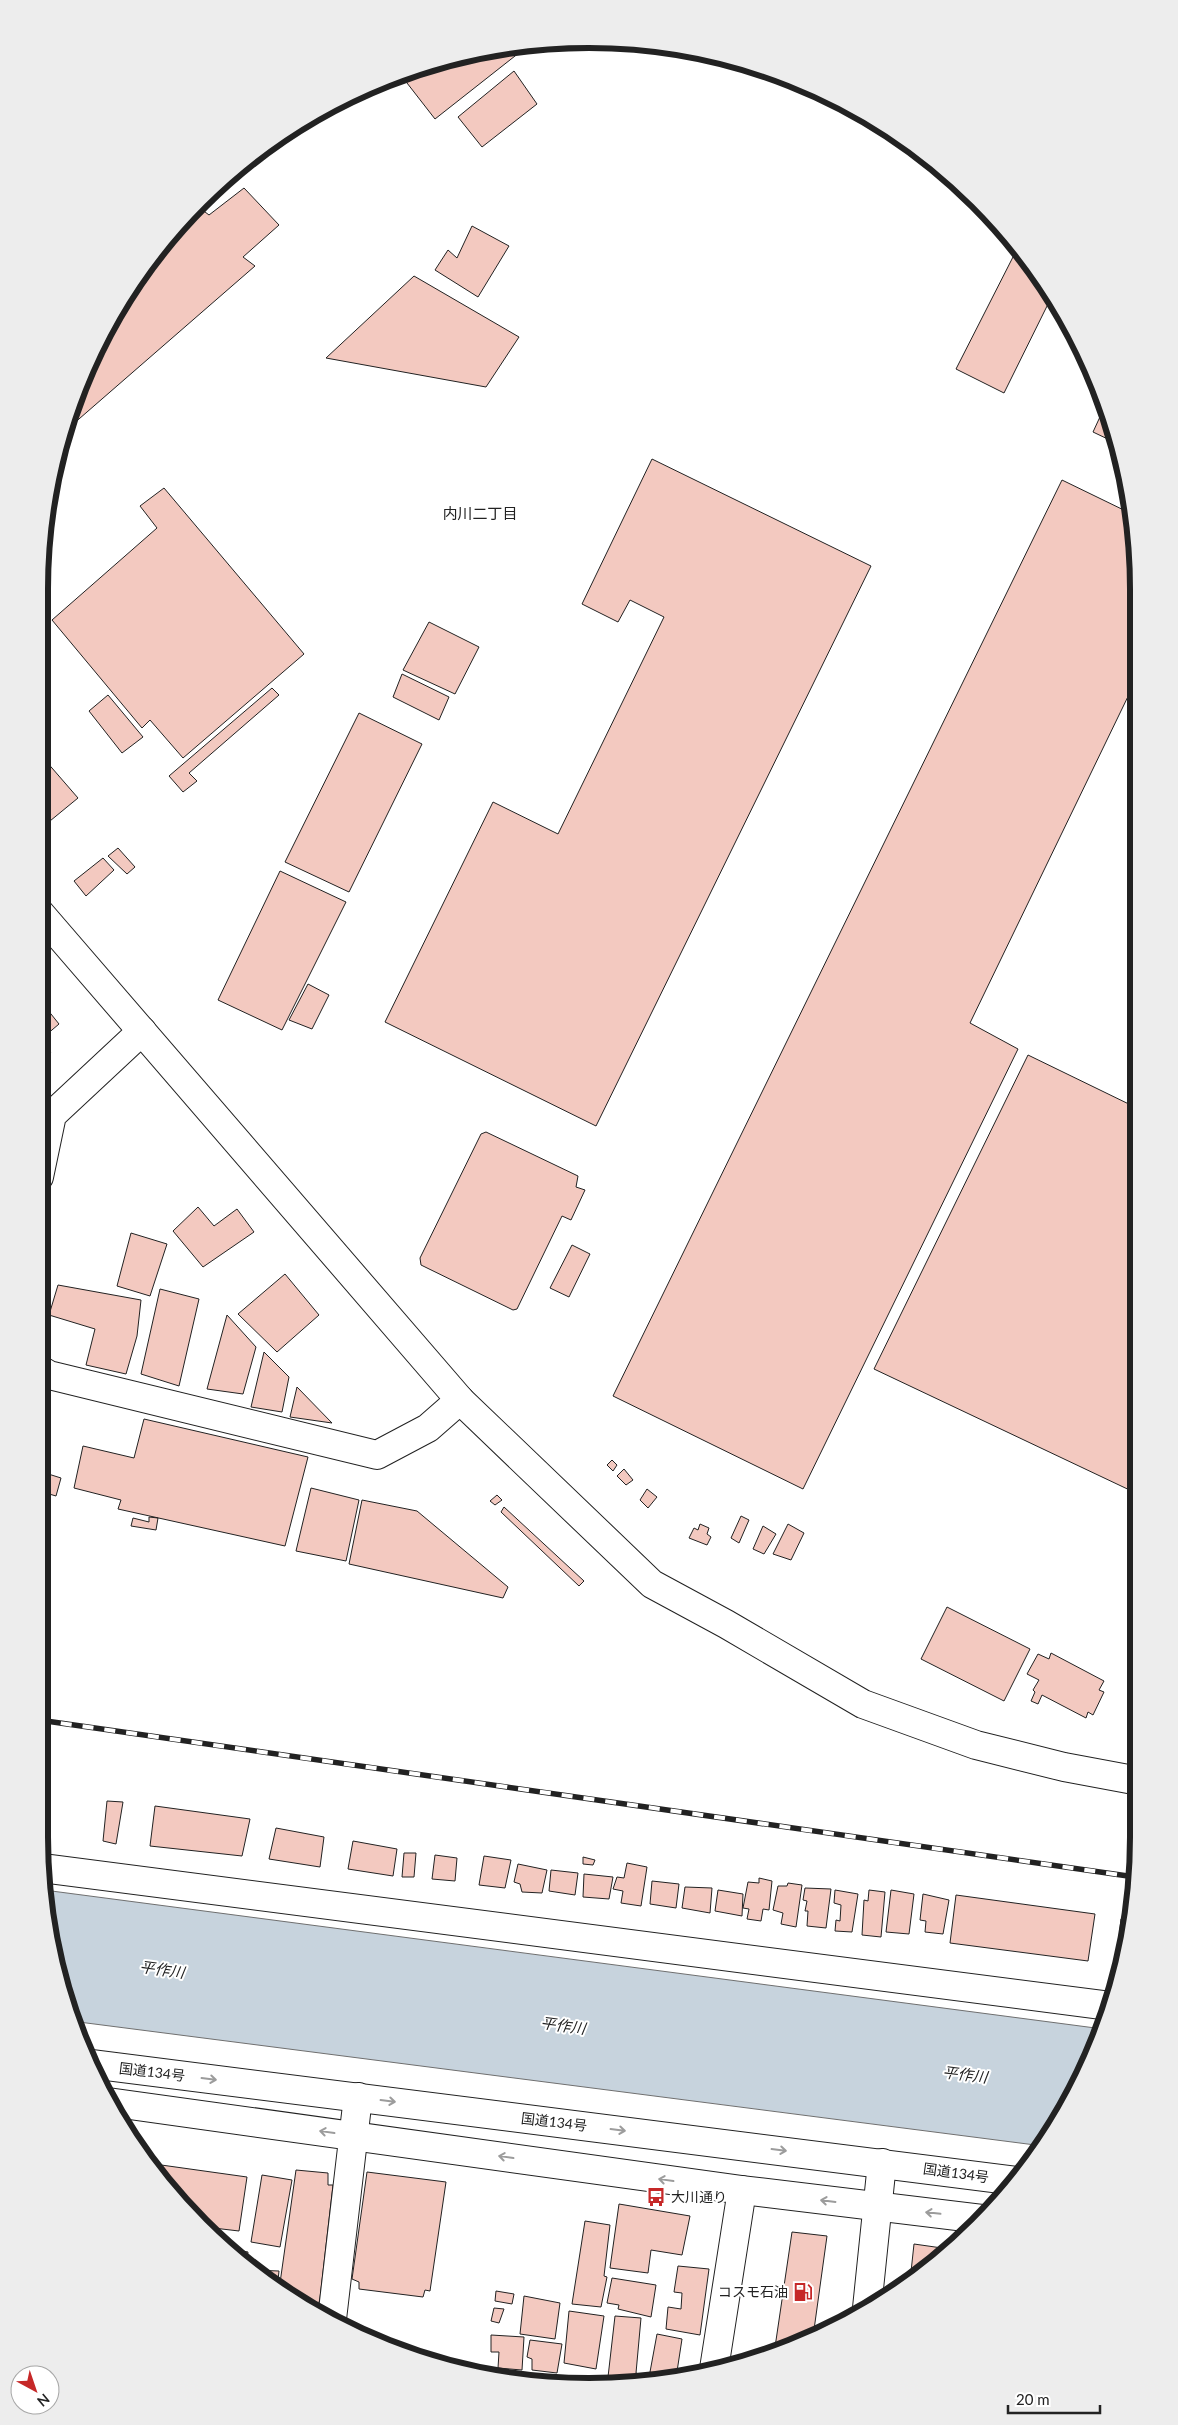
<svg xmlns="http://www.w3.org/2000/svg" width="1178" height="2425" font-family="Lato,'Noto Sans JP',sans-serif">
	<rect width="100%" height="100%" fill="#fff"/>
	<!-- water -->
	<path fill="#c7d3dd" stroke="#6f6f6f" d="M 44,1890 L 1103,2029 L 1097,2047 L 1043,2146 L 71,2021 L 49,1943 Z"/>
	<!-- building -->
	<path fill="#f3c9c0" stroke="#222" d="M 529,45 L 435,119 L 400,74 L 482,49 Z
		M 514,71 L 537,104 L 482,147 L 458,117 Z
		M 244,188 L 279,225 L 243,257 L 255,266 L 64,432 L 81,378 L 132,283 L 196,205 L 209,215 Z
		M 472,226 L 509,246 L 478,297 L 435,270 L 448,250 L 457,258 Z
		M 1014,255 L 1031,263 L 1051,298 L 1004,393 L 956,369 Z
		M 414,276 L 519,337 L 486,387 L 326,358 Z
		M 1105,406 L 1114,442 L 1093,432 Z
		M 652,459 L 871,566 L 596,1126 L 385,1022 L 493,802 L 558,834 L 664,617 L 630,600 L 618,622 L 582,604 Z
		M 1062,480 L 1134,515 L 1135,682 L 970,1023 L 1018,1049 L 803,1489 L 613,1396 Z
		M 164,488 L 304,654 L 183,758 L 150,720 L 142,728 L 52,620 L 157,528 L 140,506 Z
		M 429,622 L 479,647 L 455,694 L 403,670 Z
		M 402,674 L 449,697 L 439,720 L 393,697 Z
		M 272,688 L 279,695 L 189,773 L 197,781 L 183,792 L 169,776 Z
		M 108,695 L 143,737 L 122,753 L 89,711 Z
		M 359,713 L 422,744 L 349,892 L 285,862 Z
		M 39,753 L 78,798 L 39,830 L 39,803 L 47,796 L 39,787 Z
		M 118,848 L 135,867 L 127,874 L 108,856 Z
		M 103,858 L 114,870 L 86,896 L 74,881 Z
		M 280,871 L 346,902 L 282,1030 L 218,1000 Z
		M 308,984 L 329,995 L 312,1029 L 289,1020 Z
		M 39,999 L 59,1024 L 39,1041 Z
		M 44,1045 L 51,1053 L 39,1064 L 39,1049 Z
		M 1028,1055 L 1137,1108 L 1138,1494 L 874,1369 Z
		M 486,1132 L 578,1176 L 576,1187 L 585,1190 L 571,1220 L 562,1216 L 517,1309 L 513,1310 L 421,1265 L 420,1258 L 481,1134 Z
		M 198,1207 L 214,1226 L 237,1209 L 254,1232 L 203,1267 L 173,1231 Z
		M 131,1233 L 167,1244 L 150,1296 L 117,1286 Z
		M 572,1245 L 590,1254 L 569,1297 L 550,1288 Z
		M 285,1274 L 319,1315 L 277,1352 L 238,1314 Z
		M 58,1285 L 141,1300 L 137,1336 L 126,1374 L 86,1365 L 95,1329 L 49,1315 Z
		M 160,1289 L 199,1299 L 179,1386 L 141,1374 Z
		M 227,1315 L 256,1347 L 243,1394 L 207,1389 Z
		M 264,1352 L 289,1377 L 282,1412 L 251,1407 Z
		M 297,1387 L 332,1423 L 290,1417 Z
		M 144,1419 L 308,1457 L 285,1546 L 118,1509 L 121,1500 L 74,1488 L 83,1446 L 134,1458 Z
		M 612,1460 L 617,1465 L 613,1471 L 607,1465 Z
		M 624,1469 L 633,1480 L 626,1485 L 617,1476 Z
		M 42,1472 L 61,1478 L 56,1496 L 39,1491 Z
		M 311,1488 L 359,1500 L 346,1561 L 296,1551 Z
		M 647,1489 L 657,1497 L 648,1508 L 640,1500 Z
		M 497,1495 L 502,1500 L 495,1505 L 490,1501 Z
		M 362,1500 L 417,1511 L 508,1587 L 503,1598 L 349,1564 Z
		M 504,1507 L 584,1581 L 579,1586 L 501,1512 Z
		M 741,1516 L 749,1520 L 739,1543 L 731,1538 Z
		M 149,1517 L 158,1518 L 156,1530 L 131,1526 L 133,1518 L 149,1522 Z
		M 700,1524 L 709,1528 L 707,1534 L 711,1537 L 707,1545 L 689,1538 L 694,1528 L 698,1530 Z
		M 788,1524 L 804,1533 L 791,1560 L 773,1554 Z
		M 763,1526 L 776,1534 L 764,1554 L 753,1549 Z
		M 947,1607 L 1030,1649 L 1004,1701 L 921,1659 Z
		M 1051,1653 L 1104,1681 L 1099,1690 L 1104,1692 L 1093,1715 L 1088,1712 L 1086,1718 L 1042,1695 L 1038,1704 L 1031,1701 L 1035,1692 L 1033,1690 L 1039,1680 L 1027,1674 L 1038,1654 L 1049,1659 Z
		M 107,1801 L 123,1802 L 116,1844 L 103,1841 Z
		M 155,1806 L 250,1819 L 242,1856 L 150,1846 Z
		M 276,1828 L 324,1837 L 320,1867 L 269,1859 Z
		M 353,1841 L 397,1849 L 393,1876 L 348,1869 Z
		M 404,1853 L 416,1853 L 414,1877 L 402,1877 Z
		M 435,1855 L 457,1858 L 455,1881 L 432,1879 Z
		M 484,1856 L 511,1860 L 505,1888 L 479,1885 Z
		M 583,1857 L 595,1860 L 593,1865 L 583,1864 Z
		M 627,1863 L 647,1867 L 641,1906 L 621,1903 L 623,1891 L 613,1889 L 617,1877 L 624,1878 Z
		M 518,1864 L 547,1870 L 542,1893 L 522,1892 L 520,1884 L 514,1882 Z
		M 551,1870 L 578,1873 L 575,1895 L 549,1891 Z
		M 584,1874 L 613,1877 L 609,1899 L 583,1897 Z
		M 759,1878 L 772,1881 L 769,1910 L 763,1909 L 761,1921 L 747,1919 L 749,1909 L 743,1908 L 748,1882 L 759,1883 Z
		M 652,1881 L 679,1884 L 676,1908 L 650,1904 Z
		M 788,1883 L 802,1885 L 796,1927 L 781,1924 L 783,1913 L 773,1910 L 778,1886 L 787,1886 Z
		M 685,1887 L 712,1888 L 710,1913 L 682,1908 Z
		M 805,1888 L 831,1889 L 826,1928 L 807,1926 L 808,1911 L 805,1911 L 807,1901 L 803,1900 Z
		M 718,1890 L 743,1894 L 742,1916 L 715,1911 Z
		M 835,1890 L 858,1894 L 852,1932 L 835,1931 L 836,1920 L 840,1921 L 841,1905 L 834,1903 Z
		M 869,1890 L 885,1892 L 881,1937 L 862,1935 L 864,1900 L 868,1901 Z
		M 891,1890 L 914,1894 L 909,1934 L 886,1932 Z
		M 923,1894 L 949,1900 L 943,1934 L 925,1932 L 926,1921 L 920,1920 Z
		M 956,1895 L 1095,1914 L 1088,1961 L 950,1943 Z
		M 1121,1919 L 1131,1920 L 1129,1944 L 1121,1968 L 1116,1967 Z
		M 147,2163 L 247,2177 L 239,2231 L 205,2227 Z
		M 296,2170 L 328,2173 L 328,2185 L 333,2185 L 320,2298 L 317,2312 L 279,2290 Z
		M 367,2172 L 446,2182 L 430,2291 L 425,2290 L 423,2297 L 359,2289 L 359,2282 L 352,2279 Z
		M 262,2175 L 292,2180 L 280,2247 L 251,2242 Z
		M 619,2204 L 690,2216 L 682,2255 L 651,2250 L 648,2273 L 610,2268 Z
		M 585,2221 L 610,2225 L 604,2276 L 607,2277 L 601,2307 L 572,2304 Z
		M 792,2232 L 827,2236 L 813,2337 L 774,2354 Z
		M 914,2244 L 949,2249 L 924,2273 L 910,2281 Z
		M 225,2248 L 248,2252 L 246,2265 L 226,2250 Z
		M 678,2266 L 709,2269 L 700,2335 L 666,2329 L 668,2307 L 681,2309 L 682,2293 L 674,2292 Z
		M 252,2270 L 279,2271 L 277,2289 Z
		M 612,2278 L 656,2285 L 651,2317 L 618,2309 L 619,2305 L 607,2303 Z
		M 496,2291 L 514,2294 L 512,2304 L 495,2301 Z
		M 524,2296 L 560,2303 L 555,2339 L 520,2334 Z
		M 494,2308 L 504,2309 L 499,2323 L 491,2321 Z
		M 569,2311 L 604,2316 L 596,2369 L 564,2363 Z
		M 615,2316 L 641,2318 L 636,2373 L 642,2375 L 641,2383 L 627,2384 L 627,2378 L 608,2377 Z
		M 657,2334 L 682,2339 L 676,2378 L 656,2381 L 657,2375 L 650,2372 Z
		M 491,2335 L 524,2337 L 522,2370 L 498,2368 L 499,2352 L 491,2352 Z
		M 530,2340 L 562,2344 L 557,2373 L 532,2370 L 532,2359 L 527,2357 Z"/>
	<g fill="none" stroke-linecap="round" stroke-linejoin="round">
		<!-- street casing -->
		<g stroke="#222" stroke-width="30">
			<path id="street" d="M 39,1177 L 52,1115 L 142,1031
				M 39,1369 L 49,1375 L 377,1455 L 428,1428 L 460,1400
				M 42,1868 L 1110,2006
				M 332,2319 L 358,2097
				M 714,2369 L 742,2190"/>
		</g>
		<!-- secondary casing -->
		<g stroke="#222" stroke-width="30">
			<path id="secondary" d="M 39,912 L 460,1400 L 652,1584 L 726,1624 L 863,1704 L 976,1745 L 1064,1767 L 1139,1781
				M 867,2308 L 882,2163"/>
		</g>
		<!-- highway casing -->
		<g stroke="#222" stroke-width="30">
			<path id="highway" d="M 91,2064 L 1017,2181
				M 108,2102 L 742,2190 L 982,2219"/>
		</g>
		<!-- street -->
		<use href="#street" stroke="#fff" stroke-width="28"/>
		<!-- secondary -->
		<use href="#secondary" stroke="#fff" stroke-width="28"/>
		<!-- highway -->
		<use href="#highway" stroke="#fff" stroke-width="28"/>
		<!-- rail casing -->
		<g stroke="#222" stroke-width="5.5">
			<path id="rail" d="M 39,1720 L 1135,1877"/>
		</g>
		<!-- rail -->
		<use href="#rail" stroke="#fff" stroke-width="4" stroke-dasharray="11" stroke-linecap="butt"/>
	</g>
	<!-- one-way arrows -->
	<defs><path id="oneway-shaft" d="M-6 0H5M1.5-3L5.5 0L1.5 3" fill="none" stroke-width="1.6" stroke-linecap="round" stroke-linejoin="round" transform="scale(1.25)"/></defs>
	<g stroke="#9c9c9c">
		<use href="#oneway-shaft" transform="translate(209 2079) rotate(7)"/>
		<use href="#oneway-shaft" transform="translate(388 2101) rotate(7)"/>
		<use href="#oneway-shaft" transform="translate(618 2130) rotate(7)"/>
		<use href="#oneway-shaft" transform="translate(327 2132) rotate(-172)"/>
		<use href="#oneway-shaft" transform="translate(779 2150) rotate(7)"/>
		<use href="#oneway-shaft" transform="translate(506 2157) rotate(-172)"/>
		<use href="#oneway-shaft" transform="translate(666 2180) rotate(-172)"/>
		<use href="#oneway-shaft" transform="translate(828 2201) rotate(-173)"/>
		<use href="#oneway-shaft" transform="translate(933 2213) rotate(-174)"/>
	</g>
	<!-- icons -->
	<defs>
		<g id="bus-bare" transform="scale(1.5)"><path d="M-5-6H5V4H4V6H2V4H-2V6H-4V4H-5ZM-3.5-4V0h7V-4ZM-3.5 1.2v1.5H-2V1.2ZM2 1.2v1.5H3.5V1.2Z" fill="#c62828" stroke="#fff" stroke-width="2.5" paint-order="stroke"/></g>
		<g id="fuel-bare" transform="scale(1.5)"><path d="M-5.5-6h7V0h2V4h1.3V-2.5L3-4.5l.8-.8L6-3V5H2.5V1h-1V6h-7ZM-4.2-4.7v3.2H.2V-4.7Z" fill="#c62828" stroke="#fff" stroke-width="2.5" paint-order="stroke"/></g>
	</defs>
	<g fill-rule="evenodd">
		<use href="#bus-bare" x="656" y="2197"/>
		<use href="#fuel-bare" x="803" y="2292"/>
	</g>
	<g text-anchor="middle" stroke-width="4" stroke-linejoin="round" paint-order="stroke">
		<!-- street labels -->
		<g font-size="14" fill="#222" stroke="#fff">
			<text transform="translate(152 2072) rotate(7)" y="5">国道134号</text>
			<text transform="translate(554 2122) rotate(7)" y="5">国道134号</text>
			<text transform="translate(956 2173) rotate(8)" y="5">国道134号</text>
		</g>
		<!-- poi labels -->
		<g font-size="14" fill="#222" stroke="#fff" text-anchor="start">
			<text x="671" y="2202">大川通り</text>
			<text x="788" y="2297" text-anchor="end">コスモ石油</text>
		</g>
		<!-- neighbourhood labels -->
		<g font-size="15" fill="#222" stroke="#fff">
			<text x="480" y="519">内川二丁目</text>
		</g>
		<!-- water labels -->
		<g font-size="15" font-style="italic" fill="#222" stroke="#fff">
			<text transform="translate(162 1970) rotate(8)" y="5">平作川</text>
			<text transform="translate(563 2026) rotate(8)" y="5">平作川</text>
			<text transform="translate(965 2075) rotate(7)" y="5">平作川</text>
		</g>
	</g>
	<!-- crop -->
	<path d="M0 0H1178V2425H0ZM589 48H589A541 541 0 0 1 1130 589V1837A541 541 0 0 1 589 2378H589A541 541 0 0 1 48 1837V589A541 541 0 0 1 589 48Z" fill="#ededed" fill-rule="evenodd"/>
	<path fill="none" stroke="#222" stroke-width="6" d="M589 48H589A541 541 0 0 1 1130 589V1837A541 541 0 0 1 589 2378H589A541 541 0 0 1 48 1837V589A541 541 0 0 1 589 48Z"/>
	<!-- north arrow -->
	<g transform="translate(35 2390) rotate(140)"><circle r="24" fill="#ffffff" stroke="#a7a7a7"/>
	<path d="M0-4L9 19L0 12L-9 19Z" fill="#c62828"/>
	<text y="-8" font-size="14" font-weight="bold" text-anchor="middle" fill="#222222">N</text>
	</g>
	<!-- scale -->
	<path d="M1008 2405v8h92v-8" fill="none" stroke="#222222" stroke-width="2.5"/>
	<text x="1016" y="2405" font-size="15" fill="#222222" stroke="#ffffff" stroke-width="4" paint-order="stroke">20 m</text>
</svg>
